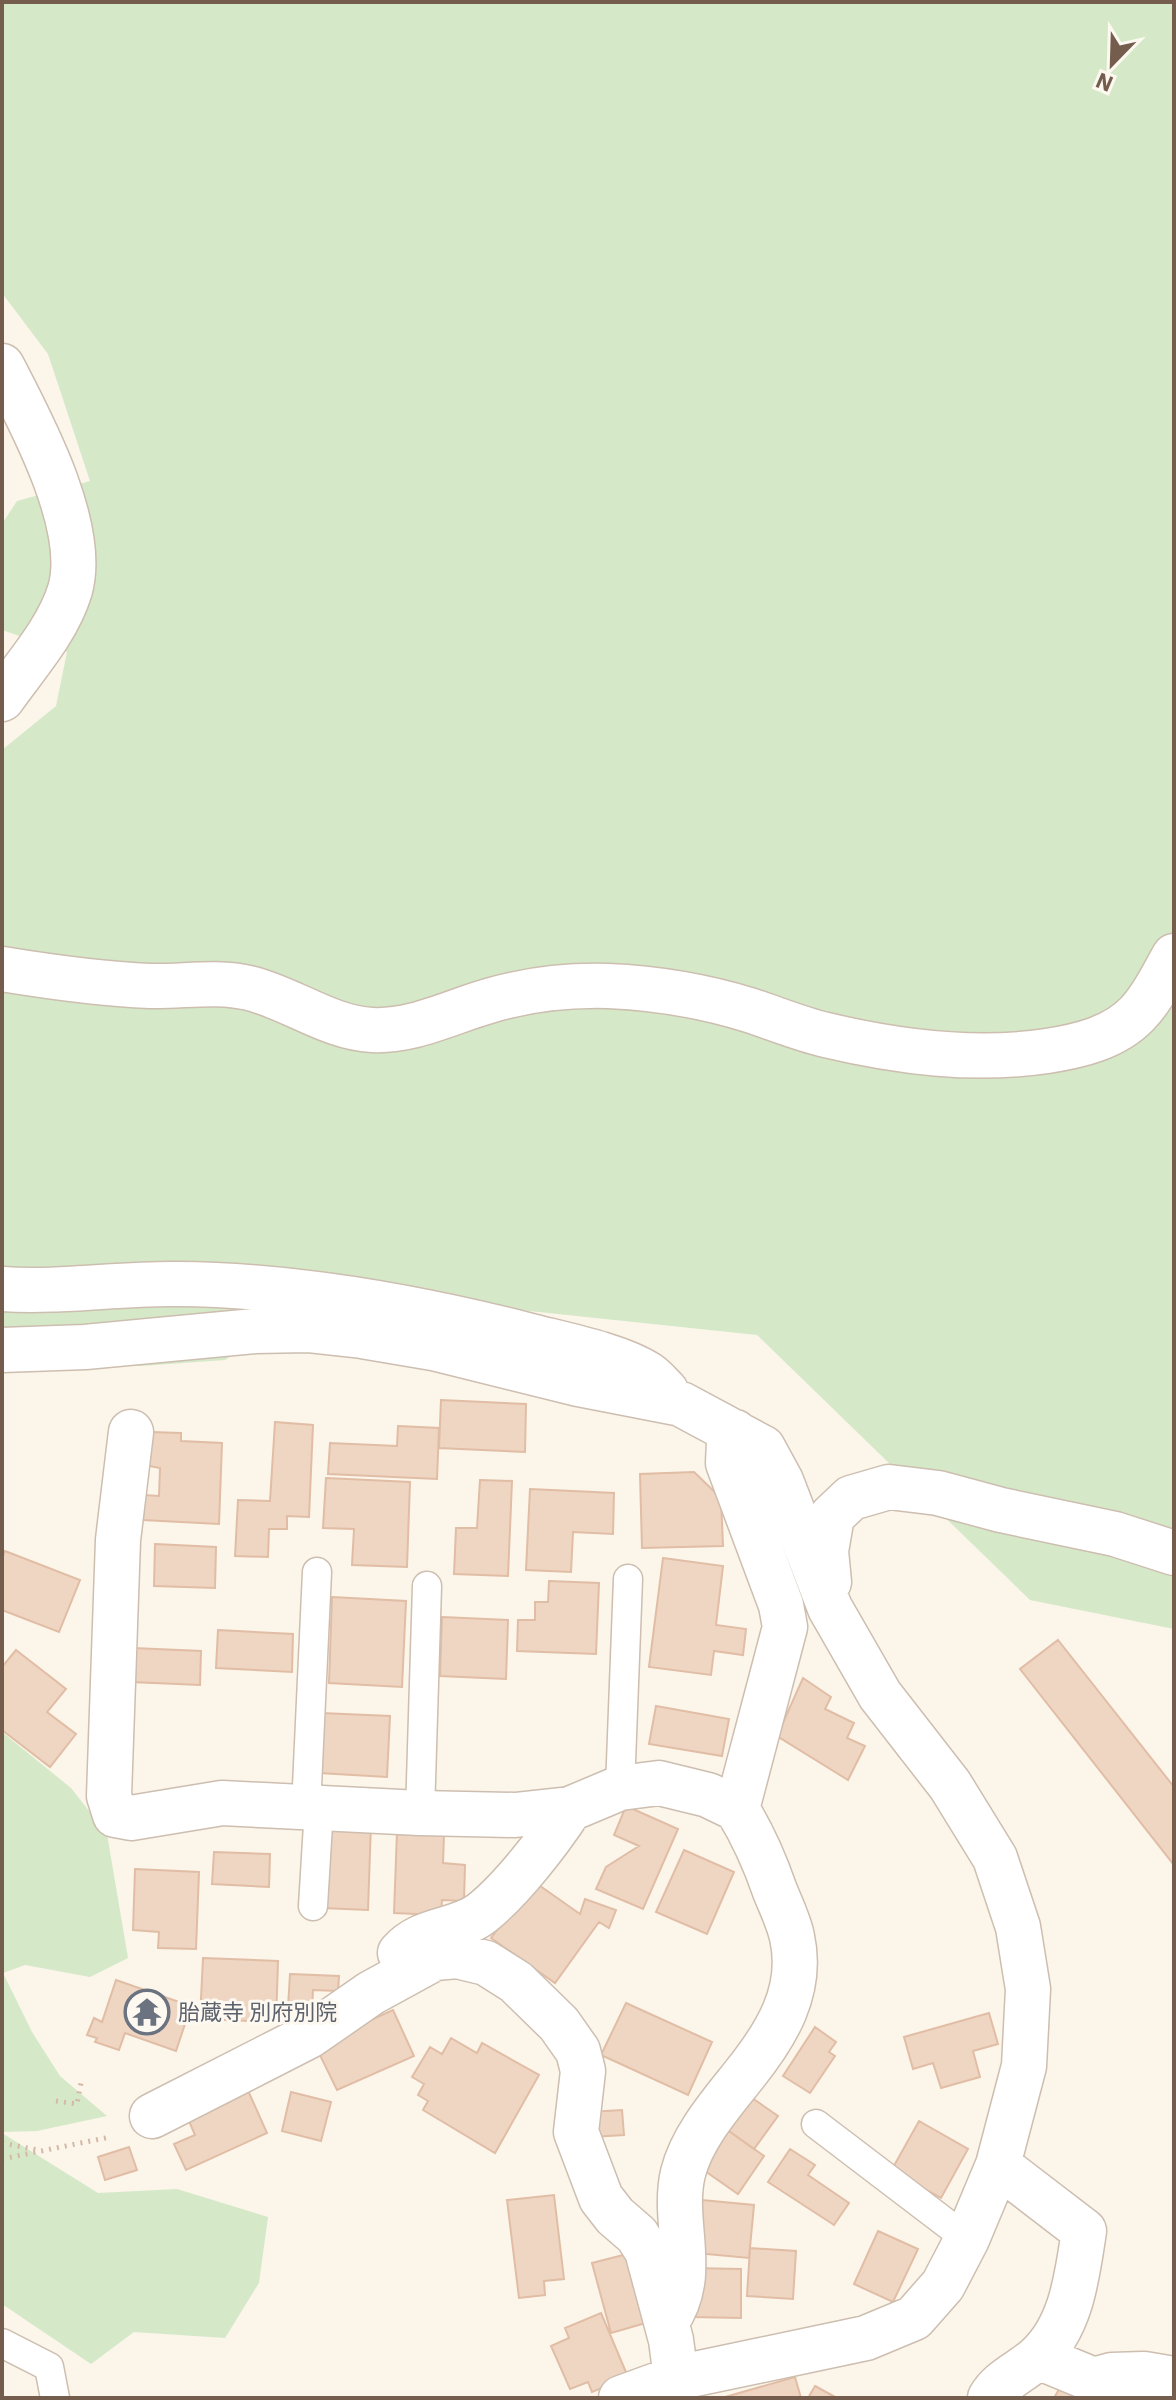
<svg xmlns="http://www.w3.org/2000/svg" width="1176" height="2400" font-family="'IBM Plex Sans','Noto Sans JP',sans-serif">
	<rect width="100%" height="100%" fill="#fbf5ea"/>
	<!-- green -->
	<path fill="#d5e9c9" d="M 2,2 L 1174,2 L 1174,1629 L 1030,1600 L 757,1335 L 433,1301 L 275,1327 L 225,1360 L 141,1366 L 26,1362 L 2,1374 L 2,750 L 56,706 L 67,652 L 2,630 L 2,524 L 17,501 L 90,481 L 48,354 L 2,293 Z
		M 2,1732 L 71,1788 L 107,1834 L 128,1958 L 90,1977 L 25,1965 L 3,1973 L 32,2032 L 60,2076 L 107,2116 L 37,2131 L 2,2132 Z
		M 2,2133 L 98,2193 L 177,2189 L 268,2217 L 259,2283 L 225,2338 L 134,2332 L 91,2364 L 2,2304 Z"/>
	<!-- building -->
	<path fill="#efd6c3" stroke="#e1bda5" stroke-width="2" d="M 441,1400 L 526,1404 L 525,1452 L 439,1448 Z
		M 275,1422 L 313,1425 L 309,1517 L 287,1516 L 287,1529 L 269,1529 L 268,1557 L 235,1556 L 238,1500 L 270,1501 Z
		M 398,1426 L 439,1428 L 437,1479 L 328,1474 L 330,1443 L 397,1446 Z
		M 151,1432 L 181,1433 L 181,1441 L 222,1443 L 219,1524 L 143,1520 L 144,1495 L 159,1496 L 160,1468 L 149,1466 Z
		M 694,1472 L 721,1498 L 723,1546 L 642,1548 L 640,1474 Z
		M 326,1478 L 410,1482 L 407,1567 L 352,1565 L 354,1529 L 323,1528 Z
		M 480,1480 L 512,1481 L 508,1576 L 454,1574 L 456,1528 L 477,1528 Z
		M 530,1489 L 614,1493 L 613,1534 L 573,1532 L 571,1572 L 526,1570 Z
		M 155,1544 L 216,1547 L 215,1588 L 154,1586 Z
		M 5,1551 L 80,1580 L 59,1632 L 2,1610 L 2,1558 Z
		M 663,1558 L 723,1566 L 716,1625 L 746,1629 L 743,1655 L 714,1651 L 711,1675 L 649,1667 Z
		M 549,1581 L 599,1583 L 596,1654 L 517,1651 L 518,1620 L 535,1620 L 535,1602 L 548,1602 Z
		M 332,1597 L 406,1601 L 402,1687 L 329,1683 Z
		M 442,1617 L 508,1620 L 506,1679 L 440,1676 Z
		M 218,1630 L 293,1634 L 292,1672 L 216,1668 Z
		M 1058,1640 L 1174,1787 L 1174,1865 L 1020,1669 Z
		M 133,1648 L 201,1651 L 200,1685 L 131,1682 Z
		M 16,1650 L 66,1689 L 47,1712 L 76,1734 L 50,1767 L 2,1730 L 2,1667 Z
		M 803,1678 L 831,1697 L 825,1709 L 854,1723 L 847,1738 L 865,1746 L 848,1780 L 777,1736 Z
		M 656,1706 L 729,1719 L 722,1756 L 649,1744 Z
		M 321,1713 L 390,1716 L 387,1777 L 319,1773 Z
		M 626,1806 L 678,1829 L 643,1909 L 596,1889 L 606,1867 L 639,1846 L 614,1835 Z
		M 326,1821 L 371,1823 L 368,1910 L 323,1908 Z
		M 397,1832 L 444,1834 L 443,1863 L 465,1865 L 464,1901 L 442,1900 L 441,1915 L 394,1913 Z
		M 684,1850 L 734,1872 L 707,1934 L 656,1912 Z
		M 214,1852 L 270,1854 L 269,1887 L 212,1884 Z
		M 135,1869 L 199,1872 L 196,1949 L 158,1948 L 159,1932 L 133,1930 Z
		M 533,1881 L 580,1914 L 585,1899 L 616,1910 L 609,1928 L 599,1922 L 555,1983 L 491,1938 Z
		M 203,1958 L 278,1961 L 276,2022 L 200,2019 Z
		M 290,1974 L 339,1976 L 338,1991 L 313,1990 L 312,2009 L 288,2008 Z
		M 116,1980 L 191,2006 L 176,2051 L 125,2033 L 119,2050 L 95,2042 L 97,2038 L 87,2035 L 94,2018 L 102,2022 Z
		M 626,2003 L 712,2042 L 688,2095 L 601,2055 Z
		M 393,2010 L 414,2056 L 337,2090 L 315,2045 Z
		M 989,2013 L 998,2044 L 973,2051 L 980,2077 L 941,2088 L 933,2063 L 913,2069 L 904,2037 Z
		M 815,2027 L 836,2042 L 829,2052 L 835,2056 L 810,2093 L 783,2076 Z
		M 451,2038 L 477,2053 L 482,2043 L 539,2075 L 495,2153 L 423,2110 L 428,2101 L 418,2095 L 424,2084 L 412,2077 L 430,2047 L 442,2054 Z
		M 246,2086 L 267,2133 L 186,2170 L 174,2144 L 195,2135 L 186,2114 Z
		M 291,2092 L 331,2102 L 321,2141 L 282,2131 Z
		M 745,2093 L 778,2116 L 754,2149 L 722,2126 Z
		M 622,2110 L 624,2135 L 592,2137 L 590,2112 Z
		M 919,2121 L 968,2149 L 941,2198 L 891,2171 Z
		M 722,2126 L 764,2156 L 738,2194 L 695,2164 Z
		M 129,2147 L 137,2170 L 105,2180 L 98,2157 Z
		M 790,2149 L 815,2165 L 808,2175 L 849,2203 L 834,2225 L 768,2182 Z
		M 554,2195 L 564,2279 L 544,2281 L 545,2295 L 519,2298 L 507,2200 Z
		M 691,2199 L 754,2205 L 749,2258 L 686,2252 Z
		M 878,2231 L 918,2249 L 893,2302 L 854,2284 Z
		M 750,2248 L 796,2251 L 793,2299 L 747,2296 Z
		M 631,2253 L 649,2322 L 611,2333 L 592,2263 Z
		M 691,2268 L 741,2269 L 741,2318 L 691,2317 Z
		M 601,2313 L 628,2377 L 592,2392 L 588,2382 L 570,2389 L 551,2346 L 569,2338 L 565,2328 Z
		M 795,2377 L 801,2398 L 725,2397 Z
		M 815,2386 L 837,2398 L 808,2398 Z
		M 1061,2386 L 1081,2398 L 1054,2398 Z"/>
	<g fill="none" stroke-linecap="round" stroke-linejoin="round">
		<!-- lane casing -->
		<g stroke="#cdbeb0" stroke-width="31">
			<path id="lane" d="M 620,1788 L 628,1579
				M 306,1808 L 317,1572
				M 420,1813 L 427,1586
				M 313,1906 L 319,1808
				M 816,2124 L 967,2239
				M 2,2343 L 49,2367 L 55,2398"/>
		</g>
		<!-- street casing -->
		<g stroke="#cdbeb0" stroke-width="47">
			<path id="street" d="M 2,366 C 31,422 88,527 70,590 C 58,630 26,665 2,699
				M 2,969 C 51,977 100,984 150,986 C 182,987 217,980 249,988 C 291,998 329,1028 372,1030 C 414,1032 452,1011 492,1000 C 530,989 569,985 608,986 C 655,988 704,996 749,1010 C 774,1018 800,1029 826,1035 C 898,1052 973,1062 1047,1051 C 1079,1046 1114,1038 1137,1014 C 1153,998 1163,975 1174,956
				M 2,1289 C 61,1293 119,1283 178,1284 C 296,1285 413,1306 527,1335 C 561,1344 619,1355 648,1374 C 654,1378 660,1385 666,1391
				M 2,1350 L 85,1347 L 255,1331 L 307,1330 L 362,1336 L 433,1348 L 578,1384 L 681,1404 L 763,1448 L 781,1481 L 830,1608 L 880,1695 L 950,1785 L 995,1858 L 1018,1927 L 1028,1989 L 1024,2066 L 998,2165 L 967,2239 L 943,2285 L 914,2318 L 866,2338 L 676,2378 L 621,2398
				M 131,1432 L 118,1540 L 109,1796 L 115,1815 L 131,1818 L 222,1803 L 420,1813 L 515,1815 L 570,1809 L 620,1788 L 659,1783 L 708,1795 L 737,1809 L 785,1627 L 781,1605 L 728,1463 L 729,1442 L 735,1432
				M 829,1582 L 826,1551 L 832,1516 L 851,1498 L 889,1487 L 938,1493 L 1001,1510 L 1115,1534 L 1174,1553
				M 400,1953 C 422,1927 458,1932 482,1913 C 512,1889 549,1841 570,1809
				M 152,2116 L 309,2036 L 371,1993 L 435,1958 L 457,1956 L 486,1963 L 516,1982 L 559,2024 L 578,2051 L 583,2071 L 576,2132 L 601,2198 L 615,2216 L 637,2235 L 647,2251 L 671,2340 L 676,2378
				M 667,2321 C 700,2274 671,2223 683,2173 C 692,2137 721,2104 744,2075 C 776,2035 804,1991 792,1937 C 789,1922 781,1906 775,1891 C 765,1862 753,1835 737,1809
				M 1038,2357 L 1094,2380 L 1112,2375 L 1144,2374 L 1174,2379
				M 990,2398 C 1000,2380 1021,2372 1037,2358 C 1072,2326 1077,2276 1084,2231 L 998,2165"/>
		</g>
		<!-- path -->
		<path stroke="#d5b9a6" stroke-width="5" stroke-dasharray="2 6" stroke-linecap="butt" d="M 56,2101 L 77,2104 L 81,2083
			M 2,2143 L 38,2150
			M 2,2159 L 110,2137"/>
		<!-- lane -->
		<use href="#lane" stroke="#fff" stroke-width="28"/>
		<!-- street -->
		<use href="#street" stroke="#fff" stroke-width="44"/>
	</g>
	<!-- icons -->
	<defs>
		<g id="temple-ring" transform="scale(2.3)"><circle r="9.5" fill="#fef9f0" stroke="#6b7280" stroke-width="1.5"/><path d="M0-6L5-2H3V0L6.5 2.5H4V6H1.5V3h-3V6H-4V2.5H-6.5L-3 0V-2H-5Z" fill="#6b7280"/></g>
	</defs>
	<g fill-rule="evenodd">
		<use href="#temple-ring" x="147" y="2012"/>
	</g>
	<g text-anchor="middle" stroke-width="6" stroke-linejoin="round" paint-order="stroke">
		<!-- worship labels -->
		<g font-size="22" fill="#5b616d" stroke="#fef9f0" text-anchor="start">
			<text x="178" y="2020">胎蔵寺 別府別院</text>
		</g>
	</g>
	<!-- border -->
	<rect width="1176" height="2400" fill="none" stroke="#755d4e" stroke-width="8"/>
	<!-- north arrow -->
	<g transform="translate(1112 64) rotate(203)" stroke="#fef9f0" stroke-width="6" paint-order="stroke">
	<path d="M0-6L14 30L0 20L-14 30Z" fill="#755d4e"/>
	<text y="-12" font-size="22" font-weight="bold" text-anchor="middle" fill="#755d4e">N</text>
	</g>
</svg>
